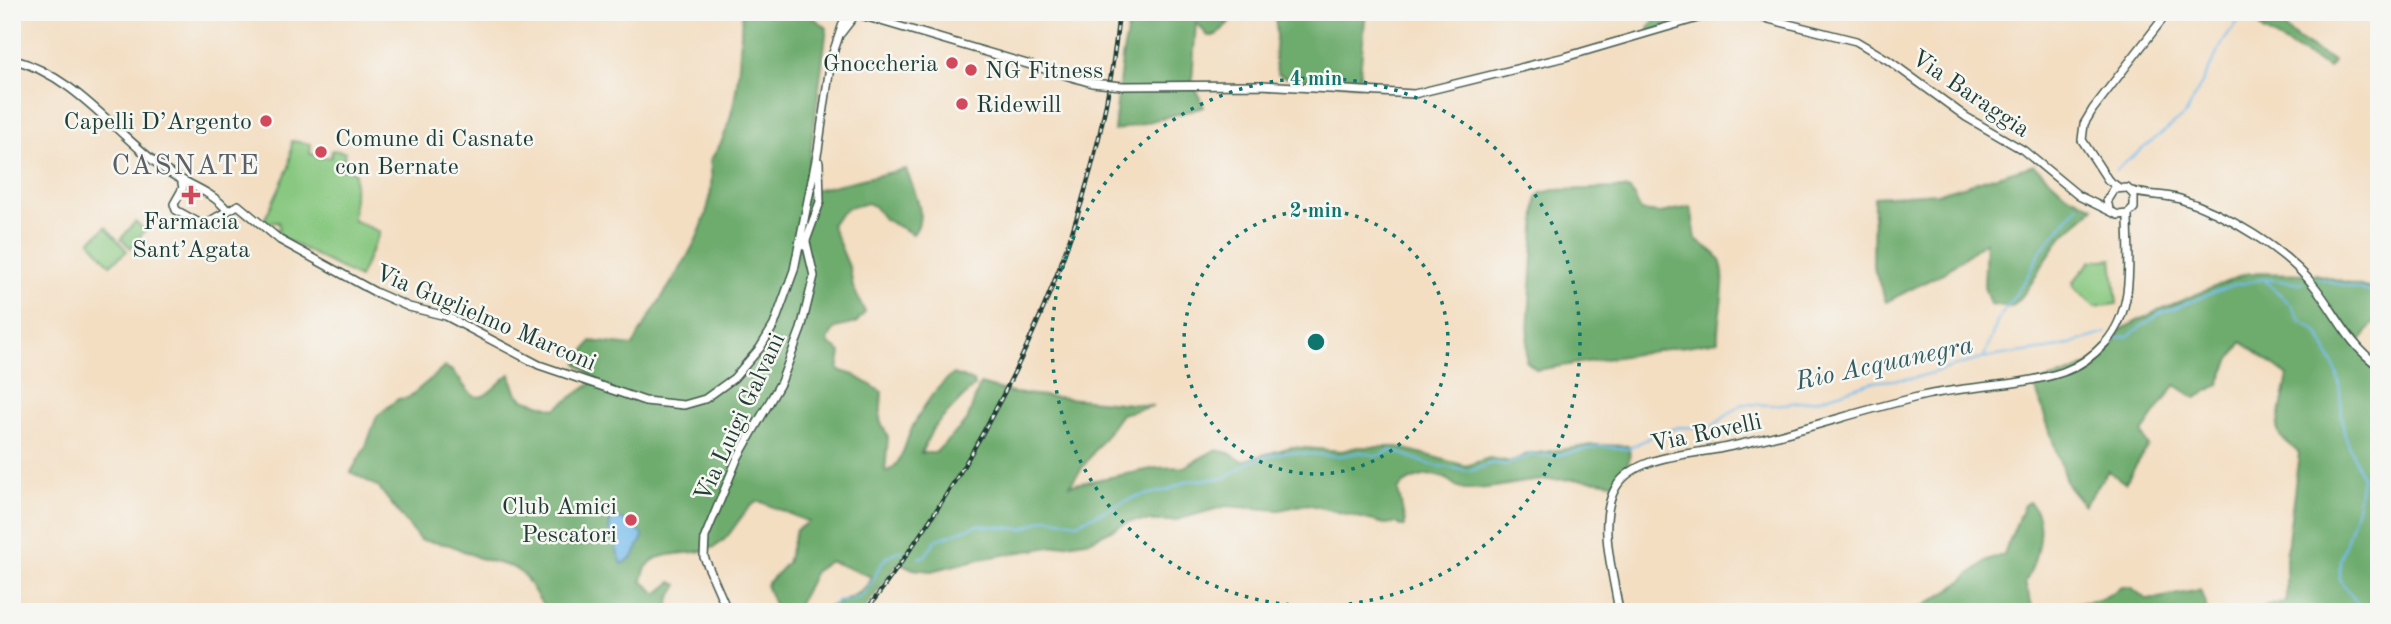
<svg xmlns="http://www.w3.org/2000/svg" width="2391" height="624" font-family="'Old Standard TT',serif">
	<rect width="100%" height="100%" fill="#f6f6f2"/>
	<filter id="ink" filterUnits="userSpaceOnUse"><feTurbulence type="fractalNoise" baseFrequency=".0143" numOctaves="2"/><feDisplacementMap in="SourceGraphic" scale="14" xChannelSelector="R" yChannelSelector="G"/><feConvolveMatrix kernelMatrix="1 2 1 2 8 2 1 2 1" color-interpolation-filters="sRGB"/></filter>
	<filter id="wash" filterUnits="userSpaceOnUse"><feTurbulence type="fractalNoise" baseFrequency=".00686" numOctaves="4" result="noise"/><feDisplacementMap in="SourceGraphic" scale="28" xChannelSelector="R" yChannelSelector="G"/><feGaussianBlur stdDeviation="1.57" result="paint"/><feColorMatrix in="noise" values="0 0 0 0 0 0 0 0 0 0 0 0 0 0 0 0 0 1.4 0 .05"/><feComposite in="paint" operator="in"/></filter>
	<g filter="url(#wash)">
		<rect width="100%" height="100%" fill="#f3dec2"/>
		<!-- green -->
		<path fill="#88c880" stroke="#54825a" stroke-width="2" d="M 292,141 L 311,144 L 310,154 L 317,155 L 317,158 L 331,157 L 332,150 L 345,152 L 342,169 L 355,172 L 353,220 L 380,232 L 359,278 L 283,238 L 274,230 L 280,229 L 278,222 L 263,223 L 289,167 Z
			M 135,222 L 145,230 L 131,248 L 121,239 Z
			M 106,227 L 127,251 L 110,265 L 90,241 Z
			M 2112,259 L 2117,304 L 2095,307 L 2075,289 L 2073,282 L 2091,261 Z"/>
		<!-- forest -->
		<path fill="#6eac6e" stroke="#467451" stroke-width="2" d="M 742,12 L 806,12 L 827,28 L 805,192 L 906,169 C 913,189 929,216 913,234 L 884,219 L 874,206 L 868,203 L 847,208 L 831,224 L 850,269 L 853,287 L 865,312 L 856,323 L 835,328 L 828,340 L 829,344 L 841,352 L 838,370 L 854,375 L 882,392 L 880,420 L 888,437 L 885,472 C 903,467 905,440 913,426 C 922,408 937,385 954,374 L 973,381 L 974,386 L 933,428 L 921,453 L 935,453 L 967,421 L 980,384 L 1013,393 L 1153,406 L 1121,414 L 1070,485 L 1157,468 L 1184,467 L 1215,450 L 1229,453 L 1242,461 L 1291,447 L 1342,451 L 1357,447 L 1398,447 L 1466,466 L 1489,458 L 1511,462 L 1525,455 L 1593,445 L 1628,446 C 1633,456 1624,478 1613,483 C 1585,479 1553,478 1525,482 C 1505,485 1486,490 1465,489 C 1454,488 1451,480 1442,477 C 1428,472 1406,479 1398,490 L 1405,522 L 1405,526 L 1400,526 L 1397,523 L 1385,524 L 1307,504 L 1279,510 L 1226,506 L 1173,521 L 1130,521 L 1091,540 L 980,559 L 931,571 L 913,569 L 899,562 L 862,612 L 820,612 C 838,598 862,600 872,577 L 830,561 L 815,571 L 795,612 L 777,612 L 766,585 L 787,563 L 796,530 L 809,522 L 759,501 C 740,509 734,537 714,547 C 688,560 647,543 642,581 L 657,594 L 672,582 L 678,585 L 669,600 L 670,612 L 547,612 L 524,575 L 512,567 L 479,558 L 450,545 L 420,540 L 378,487 L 351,472 L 366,446 L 377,416 L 398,399 L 408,398 L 445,367 C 462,373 466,402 483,396 C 492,392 501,380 510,374 L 516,392 L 523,399 L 555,409 L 596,380 L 577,363 L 591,341 L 633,346 C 661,288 722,231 710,160 C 739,125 740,56 742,12 Z
			M 1131,12 L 1239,12 L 1216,36 L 1208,36 L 1196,22 L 1192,81 L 1204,107 L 1114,131 L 1122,58 Z
			M 1273,12 L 1369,12 L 1365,19 L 1359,85 L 1285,77 L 1278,74 C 1269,53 1282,33 1273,12 Z
			M 1663,12 L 1694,12 L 1648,35 L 1650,25 Z
			M 2265,12 L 2279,12 C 2279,34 2317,50 2333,61 L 2329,68 L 2263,31 L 2258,23 Z
			M 2034,165 L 2066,194 L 2094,207 C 2084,219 2070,227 2061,238 C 2042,260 2033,289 2011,307 L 1990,304 L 1984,287 L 1986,241 L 1945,272 L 1886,302 L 1873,266 L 1874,197 L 1939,193 Z
			M 1624,188 L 1630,190 L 1641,211 L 1660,213 L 1691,207 L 1696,239 C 1703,246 1712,249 1718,257 C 1731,276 1716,315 1718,341 L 1537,370 L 1526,361 L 1537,198 L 1541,193 L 1554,190 Z
			M 2248,273 L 2315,274 L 2379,291 L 2379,314 L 2360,343 L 2379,377 L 2379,440 L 2370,495 L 2371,573 L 2379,593 L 2379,612 L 2243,612 L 2286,602 L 2286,557 L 2299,453 L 2280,436 L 2277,428 L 2288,376 L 2242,342 L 2229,361 L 2219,384 L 2196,398 L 2175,385 L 2142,433 L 2148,446 L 2125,483 L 2108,471 L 2084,505 L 2067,484 L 2034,383 C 2067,376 2107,365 2120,330 L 2159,310 Z
			M 2029,502 C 2049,519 2036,563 2025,583 L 2033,609 L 2100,600 L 2122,587 L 2130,587 L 2148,600 L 2200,590 L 2208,612 L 1914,612 L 1953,588 L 1985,562 L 2004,554 L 2024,505 Z"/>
		<!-- water -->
		<path fill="#74bcec" stroke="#4a7c90" stroke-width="2" d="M 611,517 L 623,520 L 642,533 L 643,537 L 633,557 L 622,564 L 609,530 Z"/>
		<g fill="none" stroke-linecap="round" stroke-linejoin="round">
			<!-- stream -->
			<path stroke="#74bcec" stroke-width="2" d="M 2116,170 L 2186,114 L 2223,42 L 2245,12
				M 2318,278 L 2379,294
				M 2264,279 L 2291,305 L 2301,321 L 2317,331 L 2338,375 L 2344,433 L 2362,477 L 2358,504 L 2340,561 L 2340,580 L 2364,612
				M 2115,338 L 2128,336 L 2159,314 L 2233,285 L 2264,279 L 2303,283
				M 1984,357 L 1998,320 L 2026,279 L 2042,249 L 2079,205
				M 919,558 L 925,556 L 936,540 L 978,525 L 1023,529 L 1047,518 L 1077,523 L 1135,497 L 1168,490 L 1187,481 L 1225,478 L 1251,461 L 1283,452 L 1339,456 L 1361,452 L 1377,456 L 1392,450 L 1431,465 L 1471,471 L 1492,463 L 1506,465 L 1531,455 L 1554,456 L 1601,446 L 1628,449 L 1656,434 L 1679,427 L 1710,428 L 1742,404 L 1774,405 L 1817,400 L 1872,382 L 1914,378 L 1988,357 L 2060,347 L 2106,333
				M 826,612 L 838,601 C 882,605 868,552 903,551"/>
		</g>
	</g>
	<g filter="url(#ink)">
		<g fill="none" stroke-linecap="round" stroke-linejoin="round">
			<!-- minor casing -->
			<g stroke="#3f5549" stroke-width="10">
				<path id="minor" d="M 857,14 L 1092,83
					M 841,33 L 855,15
					M 12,59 C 77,77 112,131 164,169 C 184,184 211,190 227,210
					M 1122,86 L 1261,85 L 1414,94 L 1565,57 L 1701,17 L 1741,12 L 1856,41 L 1888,60 L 1966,117 L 2023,150 L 2079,196 L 2118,215 L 2128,214 L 2134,208 L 2134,195 L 2127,188 L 2114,189 L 2107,200 L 2109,209
					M 182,183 L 183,188 L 174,204 L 176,210 L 203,225 L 238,205 L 280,240 L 375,292 L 409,307 L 446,316 L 539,365 L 645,401 L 684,405 L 705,399 L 734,378 L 760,348 L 774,325 L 794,270 L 818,150 L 831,59 L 847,12
					M 2118,187 L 2108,180 L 2082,140 L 2084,124 L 2093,109 L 2168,12
					M 2132,191 C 2147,196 2164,194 2180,199 C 2225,213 2285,249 2315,287 C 2337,315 2348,344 2379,366
					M 804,246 L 820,202 L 819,162
					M 728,612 L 704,557 L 705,537 L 738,457 L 781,382 L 801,329 L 814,276 L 806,242
					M 1619,612 C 1614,575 1596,521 1616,487 C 1635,456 1686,455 1718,449 C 1787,436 1854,412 1922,396 C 1969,385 2018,387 2063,372 C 2080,366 2094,355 2106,342 C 2136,307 2128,257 2128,214"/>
			</g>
			<!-- minor -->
			<use href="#minor" stroke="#fff" stroke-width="7"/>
			<!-- rail casing -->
			<g stroke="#1f3d34" stroke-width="4.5">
				<path id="rail" d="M 865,612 C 998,437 1099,233 1119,12"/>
			</g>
			<!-- rail -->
			<use href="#rail" stroke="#f6f6f2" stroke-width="2" stroke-dasharray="5" stroke-linecap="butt"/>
			<!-- minor-bridge casing -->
			<g stroke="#3f5549" stroke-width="10" stroke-linecap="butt">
				<path id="minor-bridge" d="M 1092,83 L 1122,86"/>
			</g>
			<!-- minor-bridge -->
			<use href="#minor-bridge" stroke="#fff" stroke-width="7"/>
		</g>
	</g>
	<!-- distance rings -->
	<g fill="none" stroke="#0f766e" stroke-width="3.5" stroke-dasharray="3.5 7">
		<circle cx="1316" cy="342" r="132"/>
		<circle cx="1316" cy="342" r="264"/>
	</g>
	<!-- markers -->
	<g fill="#d1495b" stroke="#f6f6f2" stroke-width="2.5">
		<circle cx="952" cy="63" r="7"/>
		<circle cx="971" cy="70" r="7"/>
		<circle cx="962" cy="104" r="7"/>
		<circle cx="266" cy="121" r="7"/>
		<circle cx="321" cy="152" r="7"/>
		<path d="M187.5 184.5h7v7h7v7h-7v7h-7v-7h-7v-7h7z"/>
		<circle cx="631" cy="520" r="7"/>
	</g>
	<g text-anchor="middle" stroke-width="5" stroke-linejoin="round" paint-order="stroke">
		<!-- poi labels -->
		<g font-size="24" fill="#1f3d34" stroke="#f6f6f2" text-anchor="end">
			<text x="938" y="71">Gnoccheria</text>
			<text x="985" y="78" text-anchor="start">NG Fitness</text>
			<text x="976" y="112" text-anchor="start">Ridewill</text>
			<text x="252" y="129">Capelli D’Argento</text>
			<text x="335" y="146" text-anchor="start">Comune di Casnate<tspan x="335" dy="28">con Bernate</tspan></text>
			<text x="191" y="229" text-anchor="middle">Farmacia<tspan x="191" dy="28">Sant’Agata</tspan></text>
			<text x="617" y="514">Club Amici<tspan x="617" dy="28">Pescatori</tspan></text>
		</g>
		<!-- street labels -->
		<g font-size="24" fill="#1f3d34" stroke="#f6f6f2">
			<text transform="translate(1971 93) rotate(34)" y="8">Via Baraggia</text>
			<text transform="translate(486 317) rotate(23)" y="8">Via Guglielmo Marconi</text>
			<text transform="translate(739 417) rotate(-65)" y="8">Via Luigi Galvani</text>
			<text transform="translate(1706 432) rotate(-12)" y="8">Via Rovelli</text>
		</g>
		<!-- water labels -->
		<g font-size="26" font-style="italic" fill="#345d62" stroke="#f6f6f2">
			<text transform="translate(1884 362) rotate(-12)" y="9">Rio Acquanegra</text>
		</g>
		<!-- quarter labels -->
		<g font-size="28" letter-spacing="2" fill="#5c6066" stroke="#f6f6f2">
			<text x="186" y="174">CASNATE</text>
		</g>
	</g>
	<circle cx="1316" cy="342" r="10" fill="#0f766e" stroke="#f6f6f2" stroke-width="3.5"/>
	<g font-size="21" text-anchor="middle" font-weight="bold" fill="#0f766e" stroke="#f6f6f2" stroke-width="5" stroke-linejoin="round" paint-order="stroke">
		<text x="1316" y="85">4 min</text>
		<text x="1316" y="217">2 min</text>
	</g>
	<!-- margin -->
	<rect width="2391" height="624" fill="none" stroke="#f6f6f2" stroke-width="42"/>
</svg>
